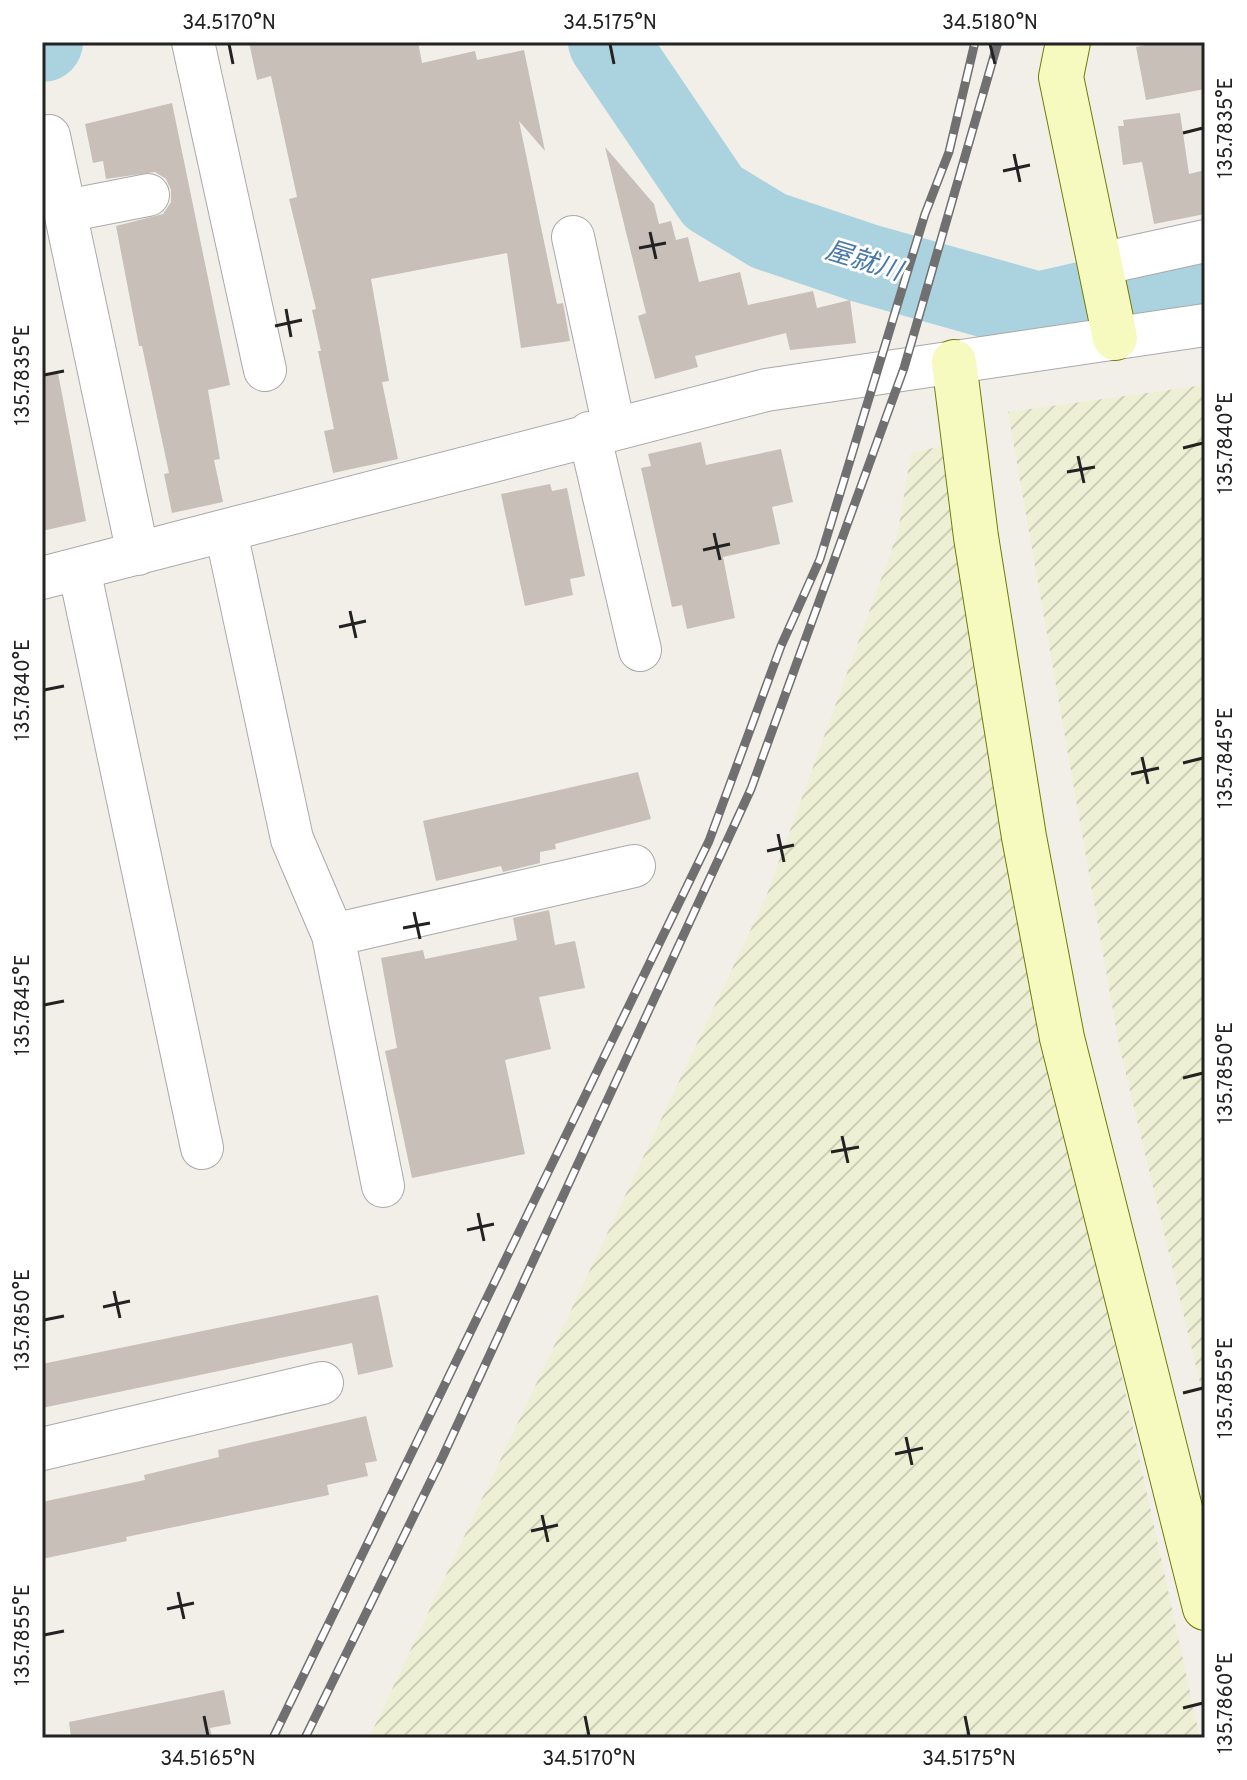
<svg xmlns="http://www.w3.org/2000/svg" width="1247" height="1780" font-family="Overpass,'Noto Sans JP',sans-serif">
	<defs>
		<pattern id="farmland-furrows" width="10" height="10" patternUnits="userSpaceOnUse" patternTransform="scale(2)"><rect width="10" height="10" fill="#eef0d5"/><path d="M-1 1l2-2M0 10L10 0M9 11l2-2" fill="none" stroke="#ccceb7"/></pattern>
	</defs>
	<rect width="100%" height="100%" fill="#f2efe9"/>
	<!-- farmland -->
	<path fill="url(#farmland-furrows)" d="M 1205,385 L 1205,1404 L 1119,1045 L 1008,412 Z
		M 943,446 L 1051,1050 L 1200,1738 L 369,1738 L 766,897 L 898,532 L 911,453 Z"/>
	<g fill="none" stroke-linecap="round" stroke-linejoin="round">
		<!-- river -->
		<path stroke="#aad3df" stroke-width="80" d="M 42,42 L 43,42
			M 608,42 L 713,197 L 769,231 L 864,263 L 1038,312 L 1205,274"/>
	</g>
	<!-- building -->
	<path fill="#c7bfb8" d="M 249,42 L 418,42 L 422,63 L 475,51 L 477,60 L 524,50 L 545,151 L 519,121 L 557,304 L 563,303 L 570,341 L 521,348 L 507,253 L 371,279 L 389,381 L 382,382 L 398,459 L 333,473 L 324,431 L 334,429 L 318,351 L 321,351 L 312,310 L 316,309 L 289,199 L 297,197 L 271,76 L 257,80 Z
		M 1161,42 L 1205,42 L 1205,89 L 1146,100 L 1136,47 Z
		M 172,103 L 230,385 L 208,390 L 220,459 L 214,460 L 223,502 L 172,513 L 164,474 L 169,473 L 142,346 L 139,346 L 116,226 L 163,214 L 171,202 L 171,190 L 166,179 L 155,172 L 106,179 L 103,161 L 93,163 L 85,124 Z
		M 1180,113 L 1189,174 L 1205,170 L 1205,214 L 1154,224 L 1142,162 L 1123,165 L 1118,126 L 1124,126 L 1123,120 Z
		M 605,147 L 654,204 L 659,224 L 671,221 L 676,240 L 688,237 L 699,282 L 740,272 L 748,305 L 813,291 L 817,308 L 850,300 L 856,343 L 790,350 L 786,333 L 695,356 L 698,367 L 655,379 L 638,316 L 646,313 Z
		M 58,373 L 86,521 L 42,531 L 42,375 Z
		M 701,442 L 706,465 L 781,449 L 793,502 L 772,507 L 780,544 L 723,557 L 735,618 L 687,629 L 682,605 L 672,607 L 641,468 L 651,466 L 648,454 Z
		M 550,484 L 552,491 L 567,488 L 585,576 L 570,579 L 573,595 L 525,606 L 501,494 Z
		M 638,772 L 651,819 L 555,844 L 556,849 L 540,852 L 540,863 L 503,872 L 501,866 L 436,881 L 423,821 Z
		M 549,910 L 555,945 L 575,941 L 585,988 L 539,997 L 551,1049 L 505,1060 L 525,1154 L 412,1178 L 385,1051 L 397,1048 L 381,958 L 423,950 L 425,959 L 517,940 L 513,918 Z
		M 378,1295 L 393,1367 L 358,1375 L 352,1343 L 42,1408 L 42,1364 Z
		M 366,1416 L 377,1461 L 365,1463 L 368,1476 L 327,1485 L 329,1495 L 126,1537 L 127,1541 L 42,1559 L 42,1502 L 145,1480 L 144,1475 L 219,1457 L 218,1450 Z
		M 224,1690 L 231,1724 L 210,1728 L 212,1738 L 71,1738 L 69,1722 Z"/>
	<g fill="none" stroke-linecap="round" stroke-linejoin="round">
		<!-- street casing -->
		<g stroke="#a9a9a9" stroke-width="44">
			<path id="street" d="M 193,42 L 265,370
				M 49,136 L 138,554
				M 66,211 L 148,195
				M 573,237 L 614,427
				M 1100,264 L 1205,241
				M 589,433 L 640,650
				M 226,532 L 292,839 L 333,935 L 383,1186
				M 79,569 L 202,1148
				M 42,578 L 766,390 L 1205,325
				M 333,935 L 634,866
				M 42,1449 L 322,1383"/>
		</g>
		<!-- secondary casing -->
		<g stroke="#707d05" stroke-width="46">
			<path id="secondary" d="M 1068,42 L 1061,77 L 1115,338
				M 954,362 L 976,537 L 1024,837 L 1062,1038 L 1205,1608"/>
		</g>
		<!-- street -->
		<use href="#street" stroke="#fff" stroke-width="42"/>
		<!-- secondary -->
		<use href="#secondary" stroke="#f7fabf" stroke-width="44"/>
		<!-- rail casing -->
		<g stroke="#707070" stroke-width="9">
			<path id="rail" d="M 273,1738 L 709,841 L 781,646 L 820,559 L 925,214 L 949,152 L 975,42
				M 305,1738 L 443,1456 L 751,789 L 904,368 L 998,42"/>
		</g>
		<!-- rail -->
		<use href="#rail" stroke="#fff" stroke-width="6" stroke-dasharray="18" stroke-linecap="butt"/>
	</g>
	<!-- ticks -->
	<path fill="none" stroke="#222" stroke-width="3" d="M 229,44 L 233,64M 610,44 L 614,64M 990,44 L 995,64M 1183,133 L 1203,128M 1014,154 L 1020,182M 1003,171 L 1030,165M 650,232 L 656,259M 639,248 L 666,243M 286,309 L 291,337M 275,326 L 302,320M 44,375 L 64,371M 1183,448 L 1203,443M 1078,456 L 1084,483M 1067,472 L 1095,467M 714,533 L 720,560M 703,550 L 730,544M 350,611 L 356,638M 339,627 L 366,621M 44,690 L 64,686M 1142,757 L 1148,784M 1183,763 L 1203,758M 1131,774 L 1159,768M 778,834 L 784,862M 767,851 L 794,845M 414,912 L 420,939M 403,928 L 430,923M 44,1005 L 64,1001M 1183,1078 L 1203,1073M 842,1136 L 848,1163M 831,1152 L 859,1147M 478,1213 L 484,1241M 467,1230 L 494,1224M 114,1291 L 120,1318M 103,1307 L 130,1301M 44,1320 L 64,1316M 1183,1393 L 1203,1388M 906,1437 L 912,1465M 895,1454 L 923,1448M 542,1515 L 548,1542M 531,1531 L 558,1525M 178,1592 L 184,1619M 167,1609 L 194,1603M 44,1635 L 64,1631M 1183,1708 L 1203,1703M 204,1716 L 208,1736M 585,1716 L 589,1736M 965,1716 L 969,1736"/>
	<g text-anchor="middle" stroke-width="6" stroke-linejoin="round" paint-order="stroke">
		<!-- water labels -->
		<g font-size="26" font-style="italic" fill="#4a7aab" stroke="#fff">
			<text transform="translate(864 260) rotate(17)" y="9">屋就川</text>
		</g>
	</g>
	<!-- border -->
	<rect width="1247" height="1780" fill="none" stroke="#ffffff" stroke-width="88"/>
	<rect x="44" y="44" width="1159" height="1692" fill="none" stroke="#222" stroke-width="3"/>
	<g font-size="20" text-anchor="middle" fill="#222">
		<text x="229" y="29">34.5170°N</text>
		<text x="610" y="29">34.5175°N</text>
		<text x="990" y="29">34.5180°N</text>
		<text transform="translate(1225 128) rotate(-90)" y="7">135.7835°E</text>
		<text transform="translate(22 375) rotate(-90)" y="7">135.7835°E</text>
		<text transform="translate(1225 443) rotate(-90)" y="7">135.7840°E</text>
		<text transform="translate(22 690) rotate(-90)" y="7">135.7840°E</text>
		<text transform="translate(1225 758) rotate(-90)" y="7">135.7845°E</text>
		<text transform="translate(22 1005) rotate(-90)" y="7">135.7845°E</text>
		<text transform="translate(1225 1073) rotate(-90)" y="7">135.7850°E</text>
		<text transform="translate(22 1320) rotate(-90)" y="7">135.7850°E</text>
		<text transform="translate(1225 1388) rotate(-90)" y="7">135.7855°E</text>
		<text transform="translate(22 1635) rotate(-90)" y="7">135.7855°E</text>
		<text transform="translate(1225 1703) rotate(-90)" y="7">135.7860°E</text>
		<text x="208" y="1765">34.5165°N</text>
		<text x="589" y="1765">34.5170°N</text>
		<text x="969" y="1765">34.5175°N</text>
	</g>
</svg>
